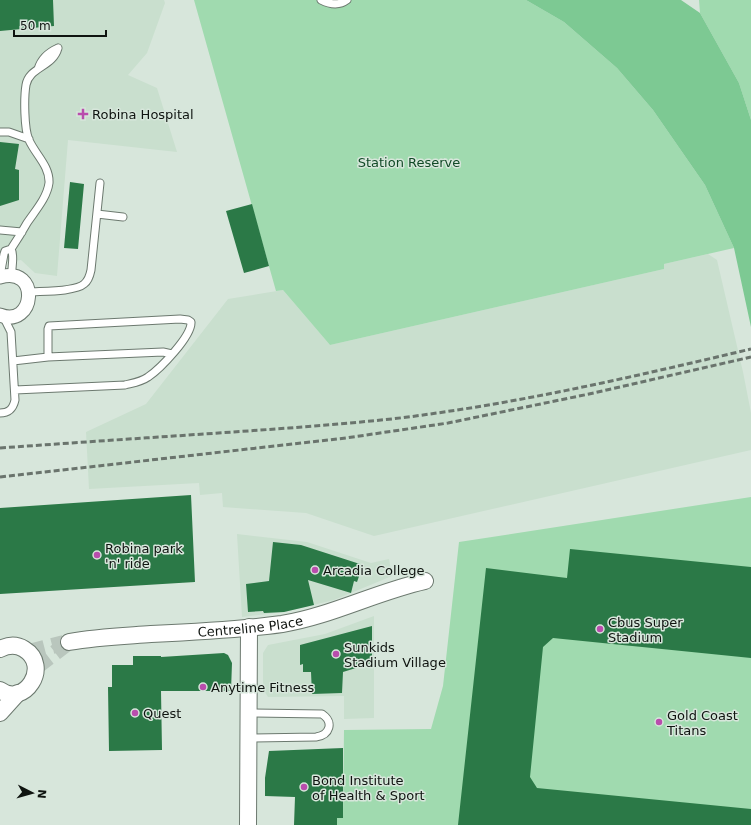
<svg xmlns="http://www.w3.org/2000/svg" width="751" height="825" font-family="'DejaVu Sans',sans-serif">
	<rect width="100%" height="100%" fill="#d7e6db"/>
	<!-- built -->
	<path fill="#c9dfce" d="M 0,0 L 164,0 L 165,3 L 147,53 L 128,75 L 157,88 L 177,152 L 68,140 L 57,276 L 35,273 L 21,260 L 0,263 Z
		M 708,254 L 717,260 L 743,372 L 751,413 L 751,450 L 374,536 L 306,513 L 223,507 L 222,493 L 200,495 L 199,483 L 89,489 L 86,432 L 146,404 L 228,299 L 283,290 L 330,345 L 664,269 L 664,264 Z
		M 237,534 L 307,542 L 371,563 L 389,559 L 392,576 L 334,600 L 284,612 L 242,617 Z
		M 374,616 L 374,718 L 344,719 L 344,696 L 268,697 L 263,689 L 263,653 L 268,645 L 325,634 Z"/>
	<!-- green -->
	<path fill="#a0daaf" d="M 194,0 L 526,0 L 564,22 L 617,68 L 653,110 L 705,185 L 734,248 L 664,264 L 664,269 L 330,345 L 283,290 L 276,291 Z
		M 699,0 L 751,0 L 751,120 L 739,83 L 700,13 Z
		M 751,497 L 751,825 L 337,825 L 337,818 L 343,818 L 344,730 L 431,729 L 443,686 L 459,542 Z"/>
	<!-- water -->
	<path fill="#7dc993" d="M 526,0 L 681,0 L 700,13 L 739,83 L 751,120 L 751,327 L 734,248 L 705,185 L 653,110 L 617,68 L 564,22 Z"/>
	<!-- building -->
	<path fill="#2b7947" d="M 0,0 L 53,0 L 54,26 L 0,31 Z
		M 0,142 L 19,144 L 15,169 L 19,170 L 19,200 L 0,206 Z
		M 70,182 L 84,184 L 78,249 L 64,248 Z
		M 252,204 L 269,266 L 244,273 L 226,211 Z
		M 191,495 L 195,582 L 0,594 L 0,508 Z
		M 273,542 L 301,545 L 363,565 L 357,582 L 354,581 L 351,593 L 308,580 L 314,605 L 284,612 L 264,613 L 263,611 L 248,612 L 246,584 L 269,581 Z
		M 570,549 L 751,567 L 751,658 L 553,638 L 543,647 L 530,777 L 537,788 L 751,809 L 751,825 L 458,825 L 486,568 L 567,578 Z
		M 372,626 L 372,663 L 343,672 L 342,693 L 312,694 L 311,672 L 303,672 L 303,664 L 300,665 L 300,645 Z
		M 224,653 L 228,655 L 232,663 L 231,691 L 161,691 L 162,750 L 109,751 L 108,687 L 112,687 L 112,665 L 133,665 L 133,656 L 161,656 L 161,657 Z
		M 343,748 L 343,818 L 337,818 L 337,825 L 294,825 L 295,797 L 265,796 L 265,778 L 269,751 Z"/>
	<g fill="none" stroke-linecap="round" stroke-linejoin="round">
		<!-- tertiary-tunnel -->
		<path stroke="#b9c6bd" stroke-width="16" stroke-dasharray="16 8" stroke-linecap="butt" d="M 29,652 L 64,643
			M 36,667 L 69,642"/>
		<!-- service casing -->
		<g stroke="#6c796f" stroke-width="9">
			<path id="service" d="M 321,0 C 329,4 339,6 347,0
				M 38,69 C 41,59 49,52 58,48
				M 0,132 L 9,132 L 29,139
				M 97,214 L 123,217
				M 0,230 L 22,232
				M 11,249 C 15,256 11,267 12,275
				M 0,276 L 4,254 L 5,251 L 11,249 C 17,240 22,232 27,223 C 35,211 47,198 49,183 C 50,166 35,154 29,140 C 24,129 24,97 26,85 C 29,67 53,67 58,48
				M 29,292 C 41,291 75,292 84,284 C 88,281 90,275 91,270 L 100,183
				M 13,361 L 48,357 L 163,352 L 172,354
				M 15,390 L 125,385 C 133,383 141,382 148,377 C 160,369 192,336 191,322 L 188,320 L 180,319 L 49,326 L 48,329 L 48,357
				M 0,413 C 9,413 13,409 15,400 L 11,332 L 3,316
				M 249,738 L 316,737 C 330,735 334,722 322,714 L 249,713"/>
		</g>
		<!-- minor casing -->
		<g stroke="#6c796f" stroke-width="15">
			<path id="minor" d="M 0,277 C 41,265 35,329 0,315"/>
		</g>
		<!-- tertiary casing -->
		<g stroke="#6c796f" stroke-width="18">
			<g id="tertiary">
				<path id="s1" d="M 69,642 C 96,637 124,636 151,634 C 195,632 239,630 282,624 C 331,616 376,592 425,581"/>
				<path d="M 0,649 C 8,645 16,644 24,649 C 52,666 24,708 0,690"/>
				<path d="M 0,713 L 18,693"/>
				<path d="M 248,825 L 249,627"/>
			</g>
		</g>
		<!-- service -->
		<use href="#service" stroke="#fff" stroke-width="7"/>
		<!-- minor -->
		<use href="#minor" stroke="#fff" stroke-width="13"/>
		<!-- tertiary -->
		<use href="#tertiary" stroke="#fff" stroke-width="16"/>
		<!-- rail -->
		<path stroke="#6a746d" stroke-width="3" stroke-dasharray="6 3" stroke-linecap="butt" d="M 0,448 C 96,441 193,435 289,428 C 336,424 383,421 430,414 C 538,399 645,374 751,349
			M 0,477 L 346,438 L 448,423 L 589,394 L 751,357"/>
	</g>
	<!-- markers -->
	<g fill="#b94dad" stroke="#d7e6db" stroke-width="1.5">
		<path d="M81 108h4v4h4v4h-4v4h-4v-4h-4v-4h4z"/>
		<circle cx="97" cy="555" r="4"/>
		<circle cx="315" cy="570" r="4"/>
		<circle cx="600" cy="629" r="4"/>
		<circle cx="336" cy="654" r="4"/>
		<circle cx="203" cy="687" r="4"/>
		<circle cx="135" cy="713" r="4"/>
		<circle cx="659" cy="722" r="4"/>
		<circle cx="304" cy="787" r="4"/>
	</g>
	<g text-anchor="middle" stroke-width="3" stroke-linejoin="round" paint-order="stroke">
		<!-- poi labels -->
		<g font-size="13" fill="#0f1410" stroke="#d7e6db" text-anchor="start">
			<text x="92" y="119">Robina Hospital</text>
			<text x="105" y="553">Robina park<tspan x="105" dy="15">'n' ride</tspan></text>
			<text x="323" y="575">Arcadia College</text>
			<text x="608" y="627">Cbus Super<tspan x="608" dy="15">Stadium</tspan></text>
			<text x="344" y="652">Sunkids<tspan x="344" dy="15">Stadium Village</tspan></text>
			<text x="211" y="692">Anytime Fitness</text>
			<text x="143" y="718">Quest</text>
			<text x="667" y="720">Gold Coast<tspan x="667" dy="15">Titans</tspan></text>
			<text x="312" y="785">Bond Institute<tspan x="312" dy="15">of Health &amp; Sport</tspan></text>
		</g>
		<!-- park labels -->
		<g font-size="13" fill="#114a27" stroke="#d7e6db">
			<text x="409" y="167">Station Reserve</text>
		</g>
		<!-- street labels -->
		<g font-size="13" fill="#0f1410" stroke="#d7e6db">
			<text dy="5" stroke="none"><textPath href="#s1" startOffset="182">Centreline Place</textPath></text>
		</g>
	</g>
	<!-- north arrow -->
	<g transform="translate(32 793) rotate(96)" stroke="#d7e6db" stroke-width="3" paint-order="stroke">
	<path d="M0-3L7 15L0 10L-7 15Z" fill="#0f1410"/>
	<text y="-6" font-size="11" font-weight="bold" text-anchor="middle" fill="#0f1410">N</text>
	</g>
	<!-- scale -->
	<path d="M14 30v6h92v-6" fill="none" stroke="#0f1410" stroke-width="2"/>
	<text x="20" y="30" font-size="12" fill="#0f1410" stroke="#d7e6db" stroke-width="3" paint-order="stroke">50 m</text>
</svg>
